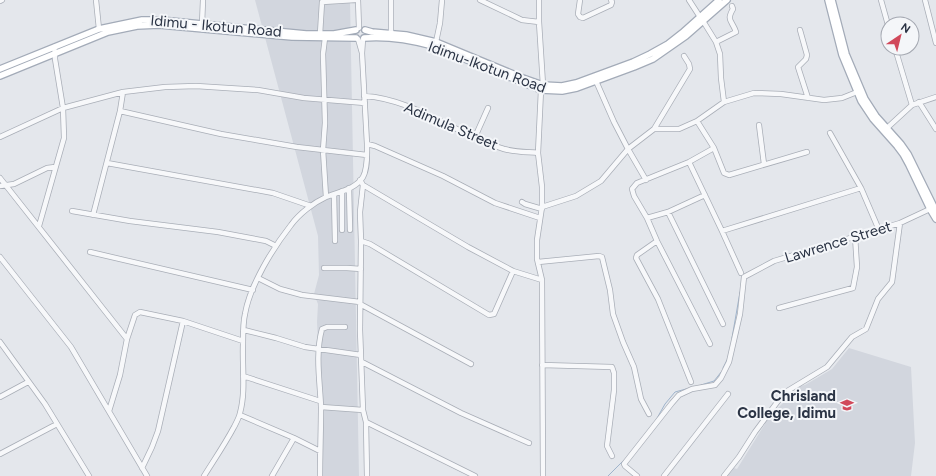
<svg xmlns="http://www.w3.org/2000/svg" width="936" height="476" font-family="Figtree,sans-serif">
	<rect width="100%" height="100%" fill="#e4e7ec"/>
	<!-- built -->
	<path fill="#d2d6de" d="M 255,0 L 350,0 L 359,476 L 322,476 L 319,362 L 317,322 L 318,304 L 314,294 L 319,275 L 318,236 Z
		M 849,348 L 911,367 L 915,443 L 911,476 L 728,476 L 734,468 L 737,469 L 765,424 L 763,423 L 800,386 L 805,385 L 832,369 Z"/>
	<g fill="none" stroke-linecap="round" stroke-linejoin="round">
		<!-- stream -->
		<path stroke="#9fb4cc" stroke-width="1" d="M 732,338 L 740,292
			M 723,368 L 727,360
			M 701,385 L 714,381 L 722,371
			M 656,420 L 665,404 L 675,392 L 686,389
			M 608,476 L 626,458"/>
		<!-- minor casing -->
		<g stroke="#a9aeb7" stroke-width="6">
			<path id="minor" d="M 96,0 L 99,29
				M 358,0 L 359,28
				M 391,0 L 391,33
				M 480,0 L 522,20 L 539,22
				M 539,0 L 539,22 L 543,85
				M 580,0 L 578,14 L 580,17 L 583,18 L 611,5 L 612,2 L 611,0
				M 689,0 L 700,17
				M 881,0 L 888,25
				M 925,0 L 936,43
				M 0,1 L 2,0
				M 703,21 L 716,42 L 720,54 L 721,78 L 724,102
				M 202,24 L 203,0
				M 800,30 L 807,55 L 806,59 L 798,67 L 808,98
				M 320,34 L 322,2 L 355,0
				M 325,38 L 323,54 L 325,123 L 323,150 L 326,197
				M 358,39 L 362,53
				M 436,42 L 440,23 L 442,0
				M 716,42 L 736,32 C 732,20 726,21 733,9 L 732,6
				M 895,48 L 912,105
				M 596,81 L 614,122 L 628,149 L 646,180
				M 541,90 L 538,153 L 542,187 L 542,207 L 537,240 L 537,259 L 542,280 L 543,476
				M 364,96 C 415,99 457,135 504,149 C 515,152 527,152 538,153
				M 919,102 L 936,129
				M 120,111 L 221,134 L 297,147 L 367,155
				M 697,121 L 714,148 L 724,173 L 729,175 L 807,152
				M 759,125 L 764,164
				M 887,128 L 912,105 L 936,97
				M 654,129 L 679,129 L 697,121 L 724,102 L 754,93 L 781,94 L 824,100 L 842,98 L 857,92
				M 830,133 L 861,188 L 879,230
				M 0,137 L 63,108 L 123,92 L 165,87 L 196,86 L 258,90 L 304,98 L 365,103
				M 475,137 L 488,108
				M 367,144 L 375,146 L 443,176 L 495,203 L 540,218
				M 689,162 L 722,231 L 741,273
				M 107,163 L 273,193 L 311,206
				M 0,178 L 127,339 L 120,375 L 109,411
				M 360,180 L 363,185 L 360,212 L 361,241 L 360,330 L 363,410 L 366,422 L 367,476
				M 363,185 L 468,247 L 513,271 L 542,280
				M 0,186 L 14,184 L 47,168 L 55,167
				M 349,188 L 350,230
				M 334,195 L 335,241
				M 522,202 L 525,204 L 542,209
				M 542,207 L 576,196 L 601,181 L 628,149 L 654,129 L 690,69 L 689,64 L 684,56
				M 72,211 L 130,221 L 218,232 L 266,241 L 276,246
				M 668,212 L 723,324
				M 93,215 L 120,111 L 123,92
				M 647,218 L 668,212 L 705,195
				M 39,226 L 64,138 L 63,108 L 55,59 L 55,53 L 54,47
				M 342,230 L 342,191
				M 722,231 L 861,188
				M 361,241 L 370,244 L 489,315 L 494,314 L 513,271
				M 657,241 L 637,255 L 636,258 L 658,299 L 691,382
				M 90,252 L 253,290
				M 0,257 L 71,347 L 147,476
				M 538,262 L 599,256 L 602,257 L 610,290 L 613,314 L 623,342 L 634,367 L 641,399 L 649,414
				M 324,268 L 347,268 L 361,269
				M 258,278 L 280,289 L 302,295 L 360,302
				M 360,304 L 471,364
				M 779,308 L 853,288 L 857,267 L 855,236
				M 244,330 L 276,338 L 305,347 L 361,355
				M 127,339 L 135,315 L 140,312 L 183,321 L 243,341
				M 0,342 L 45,404 L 89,476
				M 710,344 L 657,241 L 647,218 L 634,196 L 632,189 L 637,183 L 689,162 L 714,148
				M 362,362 L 461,413 L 529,443
				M 542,365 L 612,367 L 614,373 L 614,390 L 607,446 L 612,456
				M 243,376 L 320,401
				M 0,397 L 28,382
				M 321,407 L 363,410
				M 240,415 L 294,438 L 320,451
				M 366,422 L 475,476
				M 0,454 L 57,424
				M 142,468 L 152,447 L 158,431 L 183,321
				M 204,476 C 214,460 225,444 234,427 C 236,423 239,418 240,413 C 246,391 242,367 243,344 C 243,335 243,322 245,314 C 250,285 273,248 291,225 C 299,214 313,203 326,197 C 338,192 356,189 363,177 C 368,168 367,154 367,144 L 362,53 L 363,39
				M 272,476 L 294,438
				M 320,476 C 320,453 321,430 321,407 C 320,382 315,354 322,329 L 327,327 L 345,327
				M 637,476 L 625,466 L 624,464 L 672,403 L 679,395 L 692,389 L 715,385 L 721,378 L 729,362 L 740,314 L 744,277 L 774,261 L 900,223 L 930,209
				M 664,476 L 728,394
				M 724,476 L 739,457 L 755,432 L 784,393 L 827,367 L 852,337 L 866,329 L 878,299 L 892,282 L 900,223"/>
		</g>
		<!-- major casing -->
		<g stroke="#a3abb8" stroke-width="8">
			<path id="major" d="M 828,0 L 842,55 L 861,101 L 873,119 L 897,146 L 903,154 L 909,165 L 930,209 L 936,219
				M 832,0 L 846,54 L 865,99 L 876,116 L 901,144 L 908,154 L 936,211
				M 365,30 L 372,32 L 406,35 L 436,42 L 523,78 L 543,85 L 562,86 L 576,83 L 633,62 L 650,54 L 668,44 L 682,33 L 719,0
				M 364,38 C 388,36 411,40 433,46 L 541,90 L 562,91 L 577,88 L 634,67 L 653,59 L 686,36 L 727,0
				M 0,69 L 99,29 L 142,20 L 161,20 L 306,34 L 334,34 L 356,30
				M 0,76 L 108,32 L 137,26 L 159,25 L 292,37 L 356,38"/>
		</g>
		<!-- minor -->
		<use href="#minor" stroke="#f7f8fa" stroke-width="4.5"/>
		<!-- major -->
		<use href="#major" stroke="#fff" stroke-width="5.5"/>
	</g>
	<!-- icons -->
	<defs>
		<g id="school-bare" transform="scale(1.08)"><path d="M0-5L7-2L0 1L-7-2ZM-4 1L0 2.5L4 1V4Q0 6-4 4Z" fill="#d1495b" stroke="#f4f6f9" stroke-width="2.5" paint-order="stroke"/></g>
	</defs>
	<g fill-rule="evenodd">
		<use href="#school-bare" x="847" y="405"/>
	</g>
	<g text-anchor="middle" stroke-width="4" stroke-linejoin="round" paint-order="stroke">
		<!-- street labels -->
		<g font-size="15" fill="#2b3445" stroke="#f4f6f9">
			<text transform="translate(216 26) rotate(5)" y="5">Idimu - Ikotun Road</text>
			<text transform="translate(487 67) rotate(20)" y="5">Idimu-Ikotun Road</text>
			<text transform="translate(451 126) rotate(23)" y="5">Adimula Street</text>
			<text transform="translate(838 242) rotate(-17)" y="5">Lawrence Street</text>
		</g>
		<!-- poi labels -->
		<g font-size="15" font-weight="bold" fill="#2b3445" stroke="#f4f6f9" text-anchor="end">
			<text x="836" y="401">Chrisland<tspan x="836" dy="17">College, Idimu</tspan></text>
		</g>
	</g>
	<!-- north arrow -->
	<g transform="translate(900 36) rotate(35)"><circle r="19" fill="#f4f6f9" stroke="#a4a8b1"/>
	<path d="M0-3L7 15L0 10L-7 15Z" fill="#d1495b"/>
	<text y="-6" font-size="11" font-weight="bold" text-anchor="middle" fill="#2b3445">N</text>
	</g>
</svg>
